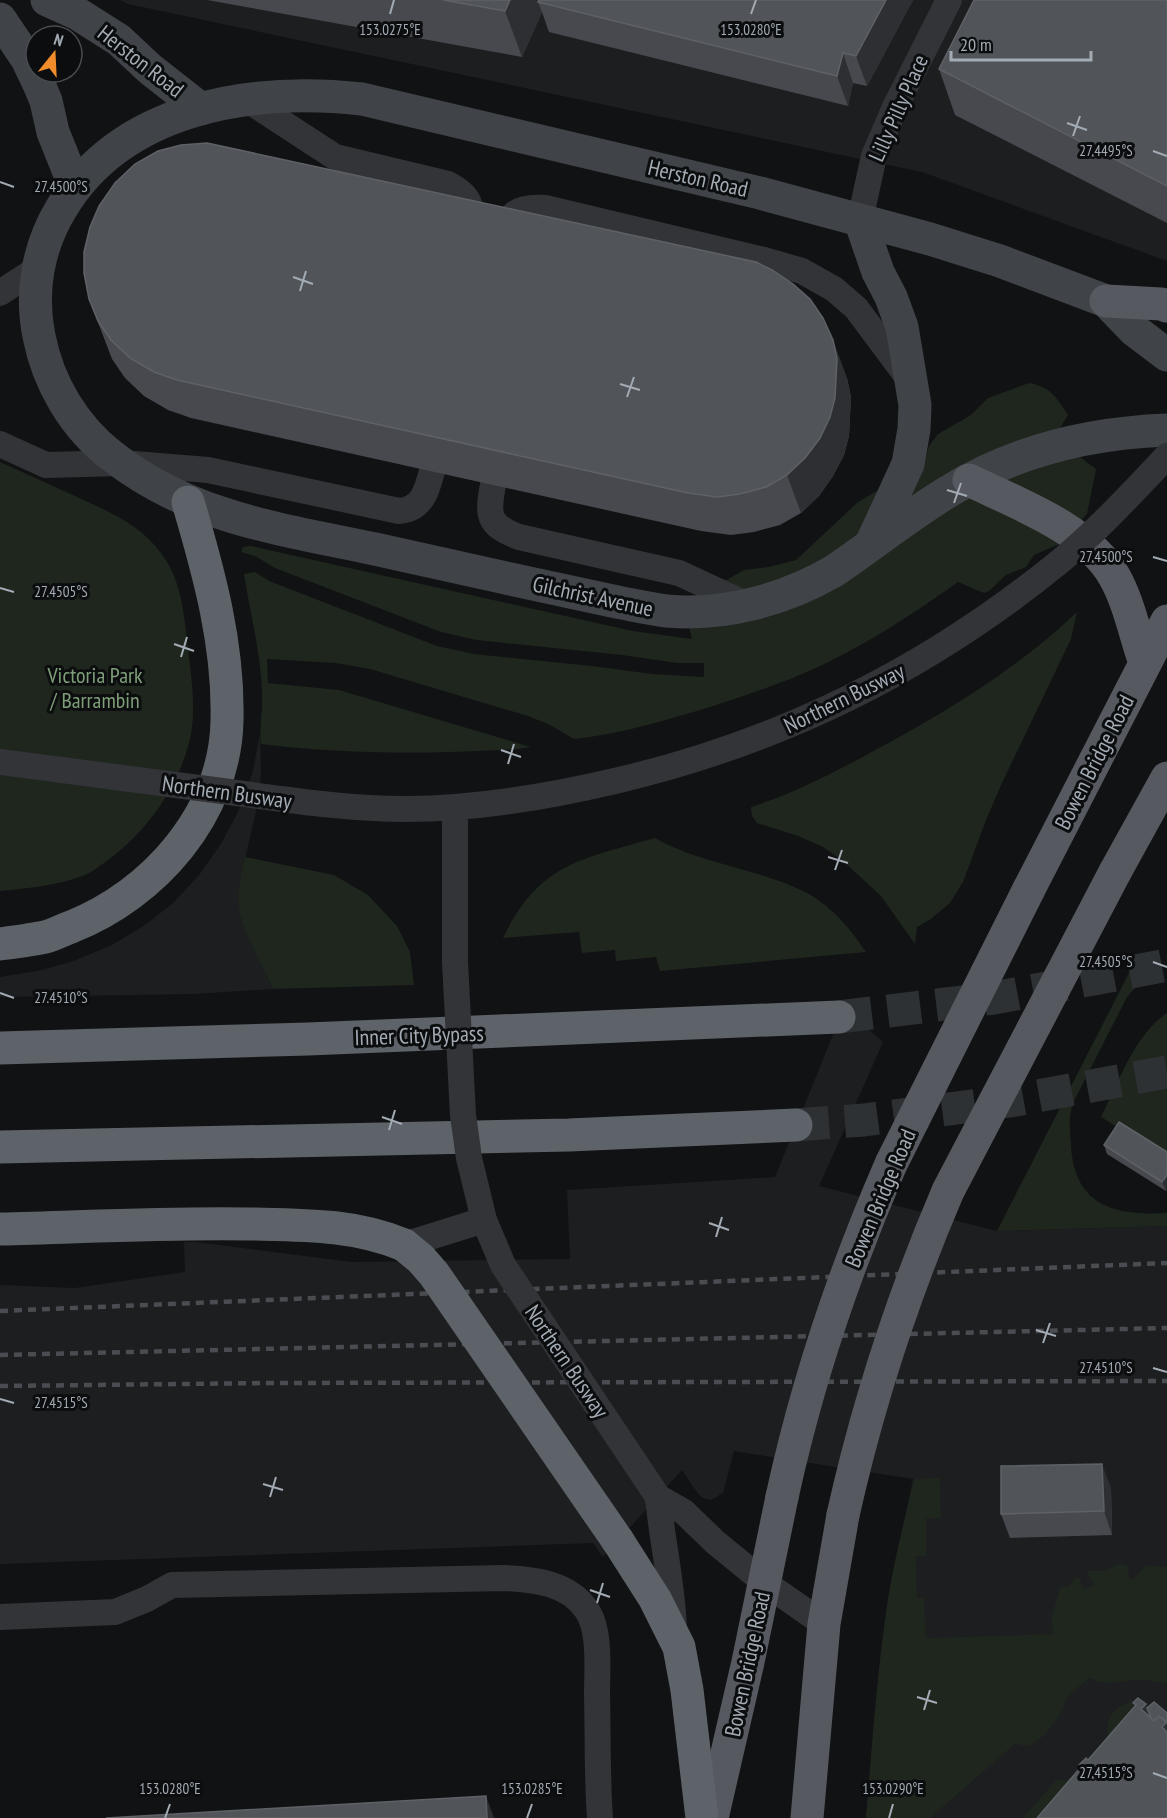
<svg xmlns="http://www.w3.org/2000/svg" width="1167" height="1818" font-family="'PT Sans Narrow',sans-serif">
	<rect width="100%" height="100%" fill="#111213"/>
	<!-- built -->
	<path fill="#1d1e20" d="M 120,0 L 1167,0 L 1167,261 L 922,172 L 128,4 Z
		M 260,733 L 261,774 L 255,816 L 240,881 L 242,921 L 273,989 L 194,994 L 0,997 L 0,977 L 42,970 L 76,960 L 110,946 L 142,927 L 172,904 L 199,875 L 221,844 L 240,808 L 253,771 Z
		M 844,1008 L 883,1042 L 819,1186 L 997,1231 L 1167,1226 L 1167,1818 L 866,1818 L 879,1669 L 888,1598 L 913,1479 L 734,1451 L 723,1493 L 711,1500 L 703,1498 L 698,1494 L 682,1470 L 603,1557 L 593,1543 L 0,1564 L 0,1285 L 75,1288 L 185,1272 L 184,1242 L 196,1242 L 352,1262 L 570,1259 L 567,1190 L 775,1177 Z"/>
	<!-- green -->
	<path fill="#1e261e" d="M 1029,383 C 1051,387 1056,397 1068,415 L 1059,430 L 1065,446 L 1096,469 L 1087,514 L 1062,543 L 1034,555 L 1026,567 L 1006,575 L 989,591 L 984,593 L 958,582 C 906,619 852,654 793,678 C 759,691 724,703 690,713 C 652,724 613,735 574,739 L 550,725 L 528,716 L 370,669 L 335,663 L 267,659 L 268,683 L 339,690 L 531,747 L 518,749 C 429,754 350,755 261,744 C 259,727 263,711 262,693 C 261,653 250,613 244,574 L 255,572 L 269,581 L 437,646 L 474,654 L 592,666 L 652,674 L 704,677 L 704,663 L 677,663 L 622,655 L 476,640 L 441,632 L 275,568 L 255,556 L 241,552 L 243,547 L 251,546 L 633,631 L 692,639 L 688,622 L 690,601 L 744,570 L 769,567 L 796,560 L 858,502 L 875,492 L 908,484 L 922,470 L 929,446 L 938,434 L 971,415 L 988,398 Z
		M 0,462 C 25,473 50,485 75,496 C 107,511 139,523 161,553 C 182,580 184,615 188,648 C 191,673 196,709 191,734 C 181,785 146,834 104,863 C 98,867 91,873 85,875 C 57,886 29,888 0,891 Z
		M 1077,612 L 1071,639 L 1002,783 L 986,820 L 963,882 L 950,903 L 931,919 L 917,927 L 915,944 L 881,896 L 843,861 L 823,847 L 798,836 L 757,823 L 752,816 L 751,807 C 792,794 831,774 868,754 C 942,715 1016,670 1077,612 Z
		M 655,838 C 701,864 756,868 803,891 C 830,904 850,928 866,952 L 660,971 L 656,957 L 616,961 L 615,950 L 582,953 L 579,932 L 503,938 C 539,863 582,859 655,838 Z
		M 245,857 L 334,875 L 368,895 L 397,926 L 410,952 L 414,985 L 273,989 C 263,967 250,945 242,921 C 235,900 240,878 245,857 Z
		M 1154,961 C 1148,980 1136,984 1126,999 L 1073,1103 C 1068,1117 1070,1131 1071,1145 C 1074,1206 1115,1216 1167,1213 L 1167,1226 L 997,1231 L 1130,971 Z
		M 1167,1013 L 1167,1159 L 1101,1117 C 1118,1083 1135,1034 1167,1013 Z
		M 940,1478 L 941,1518 L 926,1518 L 926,1556 L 916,1556 L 917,1598 L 924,1598 L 926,1638 L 1054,1634 L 1051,1620 L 1060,1587 L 1069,1587 L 1074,1578 L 1080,1578 L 1082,1588 L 1086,1589 L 1094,1584 L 1088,1576 L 1088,1571 L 1104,1571 L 1118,1564 L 1127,1565 L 1130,1580 L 1134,1579 L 1146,1565 L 1167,1567 L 1167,1683 C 1159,1684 1151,1680 1143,1680 C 1125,1679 1106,1688 1090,1678 C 1083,1684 1073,1690 1068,1697 C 1065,1701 1064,1707 1062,1711 C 1054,1724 1034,1755 1016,1743 L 930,1818 L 866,1818 C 872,1745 877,1672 888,1600 C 894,1559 905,1519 914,1479 Z
		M 1134,1700 L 1144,1700 L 1157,1710 L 1111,1751 C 1103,1725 1107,1709 1134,1700 Z
		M 1056,1780 L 1088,1782 L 1056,1818 L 1023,1818 Z"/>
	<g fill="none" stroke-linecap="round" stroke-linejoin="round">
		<!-- motorway-tunnel -->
		<path stroke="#2e3133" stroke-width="33" stroke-dasharray="33 16" stroke-linecap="butt" d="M 839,1017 L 994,998 L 1167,965
			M 796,1125 L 864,1120 L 1010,1101 L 1167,1072"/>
		<!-- service -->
		<path stroke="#323438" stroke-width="26" d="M 246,99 L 335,157 L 448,184 C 471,196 474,207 468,232
			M 860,220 L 874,156 L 896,105 L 949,0
			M 501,239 C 509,213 517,206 545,208 L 764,260 L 802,271 L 834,289 L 856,308 L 909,379
			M 0,293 L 38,268
			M 0,444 L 46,465 L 122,463 L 208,470 L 399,511 C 422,509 427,491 432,471
			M 493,485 C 487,516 488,525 519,537 L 679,573 L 748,605
			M 404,1245 L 484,1220
			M 658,1497 L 684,1512 L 715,1542 L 765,1583 L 824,1624
			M 658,1497 C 662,1542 673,1586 674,1631
			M 0,1617 L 115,1612 L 147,1599 L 172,1585 L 504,1578 C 533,1579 568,1583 586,1609 C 601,1629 597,1670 597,1694 C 598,1735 597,1777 600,1818"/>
		<!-- secondary -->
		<path stroke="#404448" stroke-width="33" d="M 47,0 L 78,14 L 119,40 L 150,69 L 201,109
			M 0,19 L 27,59 L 39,84 L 46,101 L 53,132 L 75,187
			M 860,220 L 878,272 L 891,297 L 902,327 L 915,405 L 914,429 L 908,464 L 872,542
			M 1167,355 L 1134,330 L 1106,301 L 1000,261 L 930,239 L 760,193 L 362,99 C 253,87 122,106 61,209 C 38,247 30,292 39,336 C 48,383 74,427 112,456 C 191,518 281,529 375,549 C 456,567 536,585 617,602 C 633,605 650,609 667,611 C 724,616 784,600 834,571 C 871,546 907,517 946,493 C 1013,451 1088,433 1167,430"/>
		<!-- trunk -->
		<path stroke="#565a60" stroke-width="33" d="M 1106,301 L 1161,304 L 1167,306
			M 969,480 C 1016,503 1088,529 1114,576 C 1129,602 1135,635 1145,663
			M 1115,872 L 1167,778
			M 1029,889 L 1167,621
			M 712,1818 L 748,1662 L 782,1497
			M 807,1818 L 824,1624 L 843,1515"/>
		<!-- motorway -->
		<path stroke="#5e6369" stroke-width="33" d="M 0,944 C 15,942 31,940 45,937 C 54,935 62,930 71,927 C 154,894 225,814 227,721 C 229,645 209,573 188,502
			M 0,1048 L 308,1039 L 839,1017
			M 0,1147 L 569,1135 L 796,1125
			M 0,1229 C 85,1227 171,1222 256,1224 C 307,1225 357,1225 404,1245
			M 618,1541 L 655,1599 L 679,1647 L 687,1690 L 702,1818"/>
		<!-- rail -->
		<path stroke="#494d51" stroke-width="4.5" stroke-dasharray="8 6" stroke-linecap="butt" d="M 0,1311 L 1167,1263
			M 0,1355 L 1167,1328
			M 0,1386 L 269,1383 L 1167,1381"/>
		<!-- service-bridge -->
		<path stroke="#323438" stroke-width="26" d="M 0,762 C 74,772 148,781 222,791 C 283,799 344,809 406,809 C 477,809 546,797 615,781 C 781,742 925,671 1058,563 C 1097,531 1132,493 1167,456
			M 455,807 L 455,962 L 463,1115 L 469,1158 L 484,1220 L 503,1265 L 658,1497"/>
		<!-- trunk-bridge -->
		<path stroke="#565a60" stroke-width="33" d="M 782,1497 C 807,1382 844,1272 891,1164 L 1029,889
			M 843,1515 C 868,1403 903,1296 948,1191 L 1115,872"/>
		<!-- motorway-bridge -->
		<path stroke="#5e6369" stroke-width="33" d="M 404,1245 L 421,1259 L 434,1274 L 618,1541"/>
	</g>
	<!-- wall -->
	<path fill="#47494e" d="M 207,0 L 913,0 L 867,86 L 853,83 L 848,106 L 549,32 L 542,12 L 522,57 Z
		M 1167,0 L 1167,223 L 955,115 L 939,69 Z
		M 89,299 L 847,378 L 851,397 L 849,436 L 844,455 L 833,476 L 819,496 L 801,513 L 780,525 L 754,532 L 731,535 L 701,531 L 191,418 L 168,410 L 144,396 L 125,378 L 112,359 Z
		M 1104,1145 L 1167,1152 L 1166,1191 L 1107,1154 Z
		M 1111,1488 L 1112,1535 L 1010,1538 L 1001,1514 Z"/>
	<!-- shaded-wall -->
	<path fill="#2d2f32" d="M 510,0 L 547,0 L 538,2 L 542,12 L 522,57 L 505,11 Z
		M 886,0 L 913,0 L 867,86 L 856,56 Z
		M 843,53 L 853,83 L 848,106 L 837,76 Z
		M 833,340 L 847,378 L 851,397 L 849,436 L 844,455 L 833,476 L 819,496 L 801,513 L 787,475 Z
		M 1167,1175 L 1167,1189 L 1166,1191 L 1162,1182 Z
		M 1102,1464 L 1111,1488 L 1112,1535 L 1104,1511 Z
		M 1146,1704 L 1155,1728 L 1141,1709 Z
		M 1167,1722 L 1167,1741 L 1162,1727 Z
		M 486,1796 L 494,1818 L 487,1818 Z"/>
	<!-- building -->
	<path fill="#515459" stroke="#5e6267" stroke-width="1.5" d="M 443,0 L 510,0 L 505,11 Z
		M 539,0 L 886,0 L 856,56 L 843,53 L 837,76 L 538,2 Z
		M 974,0 L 1167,0 L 1167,186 L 939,69 Z
		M 207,143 L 756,262 L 772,270 L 793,284 L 810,299 L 823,318 L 833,340 L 837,359 L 835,398 L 830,417 L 820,438 L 805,458 L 787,475 L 766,487 L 740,494 L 717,497 L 688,493 L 177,380 L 154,372 L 130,358 L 111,340 L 98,321 L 89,299 L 84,273 L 84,252 L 90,227 L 99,206 L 115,183 L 135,164 L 158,151 L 181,145 Z
		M 1119,1122 L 1167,1152 L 1167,1175 L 1162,1182 L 1104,1145 Z
		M 1102,1464 L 1104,1511 L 1001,1514 L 1001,1466 Z
		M 1138,1698 L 1146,1704 L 1141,1709 L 1154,1721 L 1159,1716 L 1167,1722 L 1162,1727 L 1167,1732 L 1167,1818 L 1037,1818 L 1081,1767 L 1079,1765 L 1086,1758 L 1088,1760 L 1136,1705 L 1133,1703 Z
		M 1154,1702 L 1167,1713 L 1167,1723 L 1159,1716 L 1154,1721 L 1151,1718 L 1147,1708 Z
		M 486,1796 L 487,1818 L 106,1818 Z"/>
	<!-- ticks -->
	<path fill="none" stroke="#a3abb4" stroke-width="2" d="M 390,14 L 394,0M 751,14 L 756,0M 1067,123 L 1087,130M 1073,136 L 1080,116M 1153,151 L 1167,156M 0,182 L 14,187M 293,277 L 313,284M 300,291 L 306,271M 620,384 L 640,390M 627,397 L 634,377M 947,490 L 967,496M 954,503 L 961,483M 1153,557 L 1167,561M 0,588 L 14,592M 174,644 L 194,651M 181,657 L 187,637M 501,750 L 521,757M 508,764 L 514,744M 828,857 L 848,863M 835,870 L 842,850M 1153,962 L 1167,967M 0,993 L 14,998M 382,1117 L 402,1124M 389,1130 L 395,1110M 709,1223 L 729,1230M 716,1237 L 722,1217M 1036,1330 L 1056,1336M 1043,1343 L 1050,1323M 1153,1368 L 1167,1372M 0,1399 L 14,1403M 263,1484 L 283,1490M 270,1497 L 276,1477M 590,1590 L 610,1597M 597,1603 L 603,1583M 917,1697 L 937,1703M 924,1710 L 930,1690M 1153,1773 L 1167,1778M 165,1818 L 170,1804M 527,1818 L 532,1804M 889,1818 L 893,1804"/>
	<g text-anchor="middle" stroke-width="6" stroke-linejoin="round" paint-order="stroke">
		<!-- street labels -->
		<g font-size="22" fill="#a3abb4" stroke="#0c0d0e">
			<text transform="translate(141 61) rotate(38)" y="8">Herston Road</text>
			<text transform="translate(898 108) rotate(-66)" y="8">Lilly Pilly Place</text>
			<text transform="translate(698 178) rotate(13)" y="8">Herston Road</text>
			<text transform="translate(593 596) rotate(12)" y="8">Gilchrist Avenue</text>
			<text transform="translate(844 698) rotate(-26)" y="8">Northern Busway</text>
			<text transform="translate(1094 762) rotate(-63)" y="8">Bowen Bridge Road</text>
			<text transform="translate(227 792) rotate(8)" y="8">Northern Busway</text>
			<text transform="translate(419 1035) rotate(-2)" y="8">Inner City Bypass</text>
			<text transform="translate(880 1198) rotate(-67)" y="8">Bowen Bridge Road</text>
			<text transform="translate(567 1361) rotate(56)" y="8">Northern Busway</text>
			<text transform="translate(747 1664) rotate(-78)" y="8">Bowen Bridge Road</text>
		</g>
		<!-- park labels -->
		<g font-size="22" fill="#7e9f79" stroke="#0c0d0e">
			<text x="95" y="683">Victoria Park<tspan x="95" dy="25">/ Barrambin</tspan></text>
		</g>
	</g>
	<g font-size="15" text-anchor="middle" fill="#a3abb4" stroke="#0c0d0e" stroke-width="6" stroke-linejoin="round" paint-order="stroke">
		<text x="390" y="35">153.0275°E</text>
		<text x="751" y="35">153.0280°E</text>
		<text x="1106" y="156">27.4495°S</text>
		<text x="61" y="192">27.4500°S</text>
		<text x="1106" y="562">27.4500°S</text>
		<text x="61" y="597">27.4505°S</text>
		<text x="1106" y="967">27.4505°S</text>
		<text x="61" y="1003">27.4510°S</text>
		<text x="1106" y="1373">27.4510°S</text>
		<text x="61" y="1408">27.4515°S</text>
		<text x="1106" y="1778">27.4515°S</text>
		<text x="170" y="1794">153.0280°E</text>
		<text x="532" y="1794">153.0285°E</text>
		<text x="893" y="1794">153.0290°E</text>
	</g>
	<!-- north arrow -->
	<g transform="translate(54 54) rotate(18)"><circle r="28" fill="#0c0d0e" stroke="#484c50" stroke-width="1.5"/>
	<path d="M0-4.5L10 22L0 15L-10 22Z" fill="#f18c2b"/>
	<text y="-9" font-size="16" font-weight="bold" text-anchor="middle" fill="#a3abb4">N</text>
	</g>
	<!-- scale -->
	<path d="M951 51v9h140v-9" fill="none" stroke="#a3abb4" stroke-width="3"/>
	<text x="960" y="51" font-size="18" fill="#a3abb4" stroke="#0c0d0e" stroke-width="4.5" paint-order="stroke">20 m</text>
</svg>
